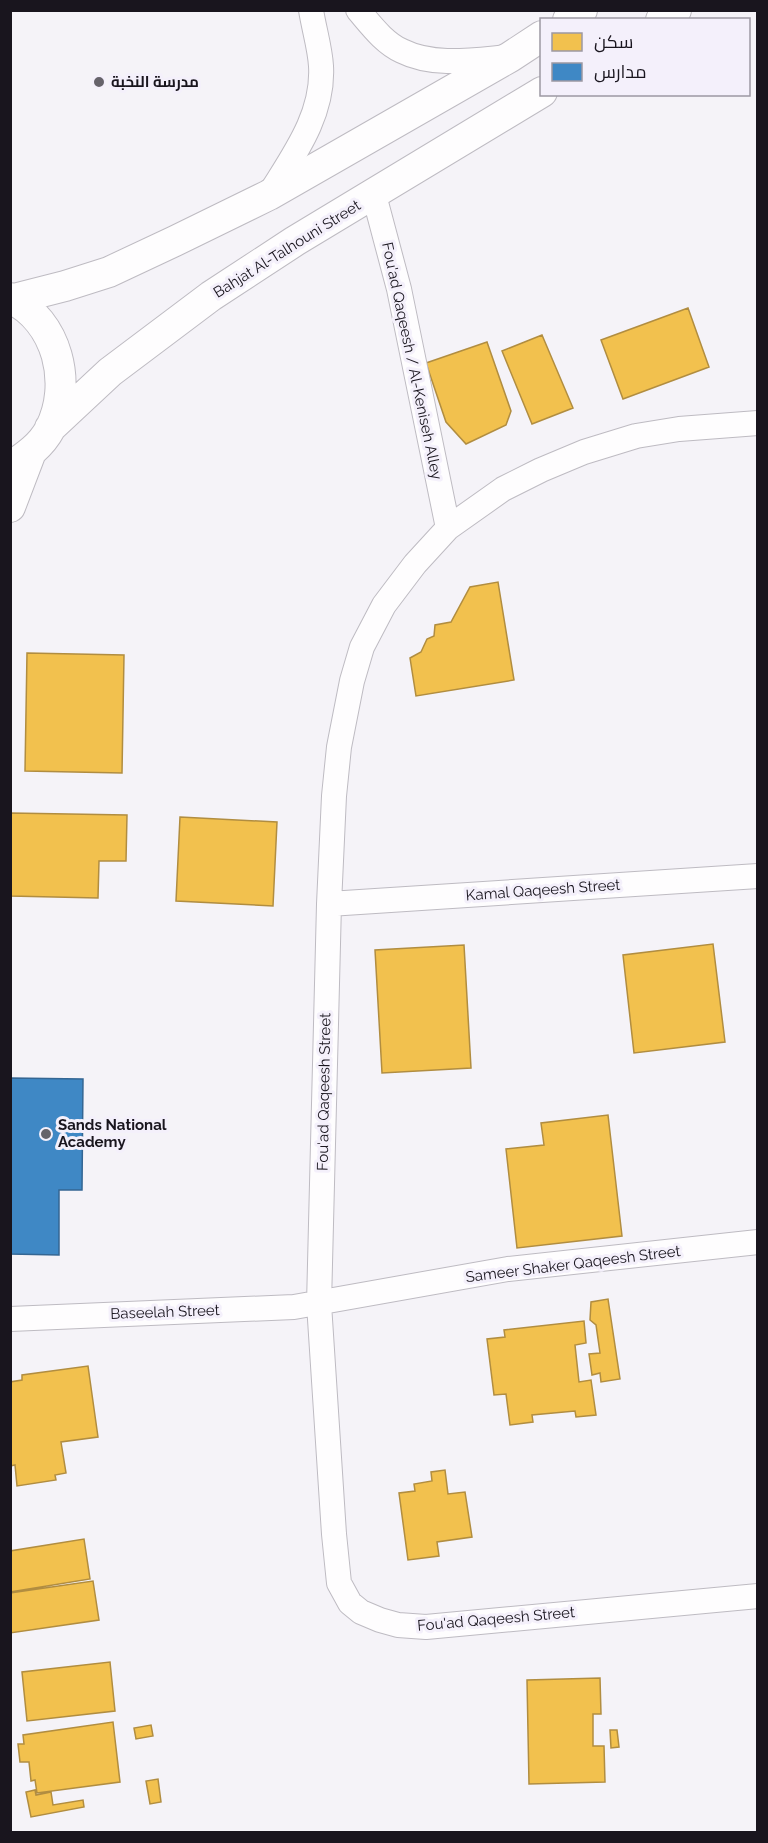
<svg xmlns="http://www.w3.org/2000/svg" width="768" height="1843" font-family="Raleway,Cairo,sans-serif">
	<rect width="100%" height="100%" fill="#f5f3f8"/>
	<!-- homes -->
	<path fill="#f2c14e" stroke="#b18d40" stroke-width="1.5" d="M 688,308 L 709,367 L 623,399 L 601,340 Z
		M 542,335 L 573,408 L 532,424 L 502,351 Z
		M 487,342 L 511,411 L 506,425 L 466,444 L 446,422 L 426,363 Z
		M 498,582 L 514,680 L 416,696 L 410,658 L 421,652 L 427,639 L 434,636 L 435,625 L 451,622 L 470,587 Z
		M 27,653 L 124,655 L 122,773 L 25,771 Z
		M 10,813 L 127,815 L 126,861 L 99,861 L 98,898 L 10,896 Z
		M 180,817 L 277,822 L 273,906 L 176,901 Z
		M 713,944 L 725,1042 L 634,1053 L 623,955 Z
		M 464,945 L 471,1068 L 382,1073 L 375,950 Z
		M 608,1115 L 622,1236 L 517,1248 L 506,1149 L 544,1145 L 541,1123 Z
		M 608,1299 L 620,1379 L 601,1382 L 600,1373 L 592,1375 L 589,1354 L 600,1353 L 596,1325 L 590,1320 L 591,1302 Z
		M 584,1321 L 586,1343 L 575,1345 L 579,1382 L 591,1380 L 596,1415 L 576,1417 L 575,1411 L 532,1415 L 533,1422 L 510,1425 L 506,1394 L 494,1395 L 487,1339 L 505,1337 L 504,1330 Z
		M 88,1366 L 98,1437 L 61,1442 L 66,1473 L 55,1475 L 56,1480 L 17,1486 L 15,1465 L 10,1466 L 10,1382 L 22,1380 L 22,1375 Z
		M 445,1470 L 448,1494 L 465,1492 L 472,1537 L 437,1542 L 439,1556 L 408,1560 L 399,1493 L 415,1491 L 414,1484 L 432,1481 L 431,1472 Z
		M 84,1539 L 90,1579 L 10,1592 L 10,1551 Z
		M 93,1581 L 99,1620 L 10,1633 L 10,1593 Z
		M 110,1662 L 115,1711 L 27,1721 L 22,1672 Z
		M 600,1678 L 601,1714 L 593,1714 L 593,1746 L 604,1746 L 605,1782 L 529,1784 L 527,1680 Z
		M 113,1722 L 120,1782 L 37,1793 L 35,1780 L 31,1781 L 29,1762 L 20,1762 L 18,1744 L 24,1744 L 23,1735 Z
		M 151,1725 L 153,1736 L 136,1739 L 134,1728 Z
		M 610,1730 L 617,1730 L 619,1747 L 611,1748 Z
		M 158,1779 L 161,1802 L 150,1804 L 146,1781 Z
		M 35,1790 L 36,1795 L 51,1792 L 53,1805 L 83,1800 L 84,1807 L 31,1817 L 26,1792 Z"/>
	<!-- schools -->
	<path fill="#3f88c5" stroke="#346693" stroke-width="1.5" d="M 10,1078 L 83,1079 L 82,1190 L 59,1190 L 59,1255 L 10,1254 Z"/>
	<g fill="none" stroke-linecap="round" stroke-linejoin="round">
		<!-- minor casing -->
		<g stroke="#bebbc2" stroke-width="26">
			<path id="minor" d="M 358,10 C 371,25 384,43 402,51 C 434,67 474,60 508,57
				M 269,195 C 293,156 324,115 321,66 C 320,48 314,29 311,10
				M 374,195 L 399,289 L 448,528
				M 758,423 L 679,429 L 636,436 L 584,452 L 541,470 L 503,489 L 448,528 L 415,564 L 384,605 L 362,647 L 352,681 L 339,747 L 334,796 L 329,904 L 319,1304 L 334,1534 L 339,1583 L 350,1603 L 361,1612 L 380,1620 L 398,1625 L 426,1627 L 758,1596
				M 329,904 L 758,876
				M 10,1319 L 294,1307 L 508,1269 L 758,1242"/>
		</g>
		<!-- tertiary casing -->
		<g stroke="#bebbc2" stroke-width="32">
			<path id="tertiary" d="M 568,20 L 582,10
				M 661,20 L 676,10
				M 10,298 C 58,321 73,384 50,429 C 41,446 26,456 10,467
				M 14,299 L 65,286 L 109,272 L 175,241 L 269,195 L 510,57 L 542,36
				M 50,428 L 110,372 L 211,296 L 295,241 L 542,92
				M 10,507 L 31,452"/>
		</g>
		<!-- minor -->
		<use href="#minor" stroke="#fefdfe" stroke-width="24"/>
		<!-- tertiary -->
		<use href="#tertiary" stroke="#fefdfe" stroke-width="30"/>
	</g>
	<!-- markers -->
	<g fill="#66636a" stroke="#f4f0fb" stroke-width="2">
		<circle cx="99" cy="82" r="6"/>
		<circle cx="46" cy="1134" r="6"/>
	</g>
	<g text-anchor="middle" stroke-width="6" stroke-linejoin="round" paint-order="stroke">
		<!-- poi labels -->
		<g font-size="15" font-weight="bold" fill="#19151e" stroke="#f4f0fb" text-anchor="start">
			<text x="111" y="87">مدرسة النخبة</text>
			<text x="58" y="1130">Sands National<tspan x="58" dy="17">Academy</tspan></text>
		</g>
		<!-- street labels -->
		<g font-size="15" fill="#19151e" stroke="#f4f0fb">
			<text transform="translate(287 249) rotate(-32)" y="5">Bahjat Al-Talhouni Street</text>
			<text transform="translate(412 361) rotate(78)" y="5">Fou'ad Qaqeesh / Al-Keniseh Alley</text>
			<text transform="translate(543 890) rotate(-4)" y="5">Kamal Qaqeesh Street</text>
			<text transform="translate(324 1092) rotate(-89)" y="5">Fou'ad Qaqeesh Street</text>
			<text transform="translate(573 1264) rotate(-7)" y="5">Sameer Shaker Qaqeesh Street</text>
			<text transform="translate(165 1312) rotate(-2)" y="5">Baseelah Street</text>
			<text transform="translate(496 1619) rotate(-5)" y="5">Fou'ad Qaqeesh Street</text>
		</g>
	</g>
	<!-- border -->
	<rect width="768" height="1843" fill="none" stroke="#19151e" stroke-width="24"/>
	<!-- legend -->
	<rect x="540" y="18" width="210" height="78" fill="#f4f0fb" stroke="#9c98a3" stroke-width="1.5"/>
	<rect x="552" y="33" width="30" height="18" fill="#f2c14e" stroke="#9c98a3" stroke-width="1.5"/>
	<text x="594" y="48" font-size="18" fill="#19151e">سكن</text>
	<rect x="552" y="63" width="30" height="18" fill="#3f88c5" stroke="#9c98a3" stroke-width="1.5"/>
	<text x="594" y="78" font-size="18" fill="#19151e">مدارس</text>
</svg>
